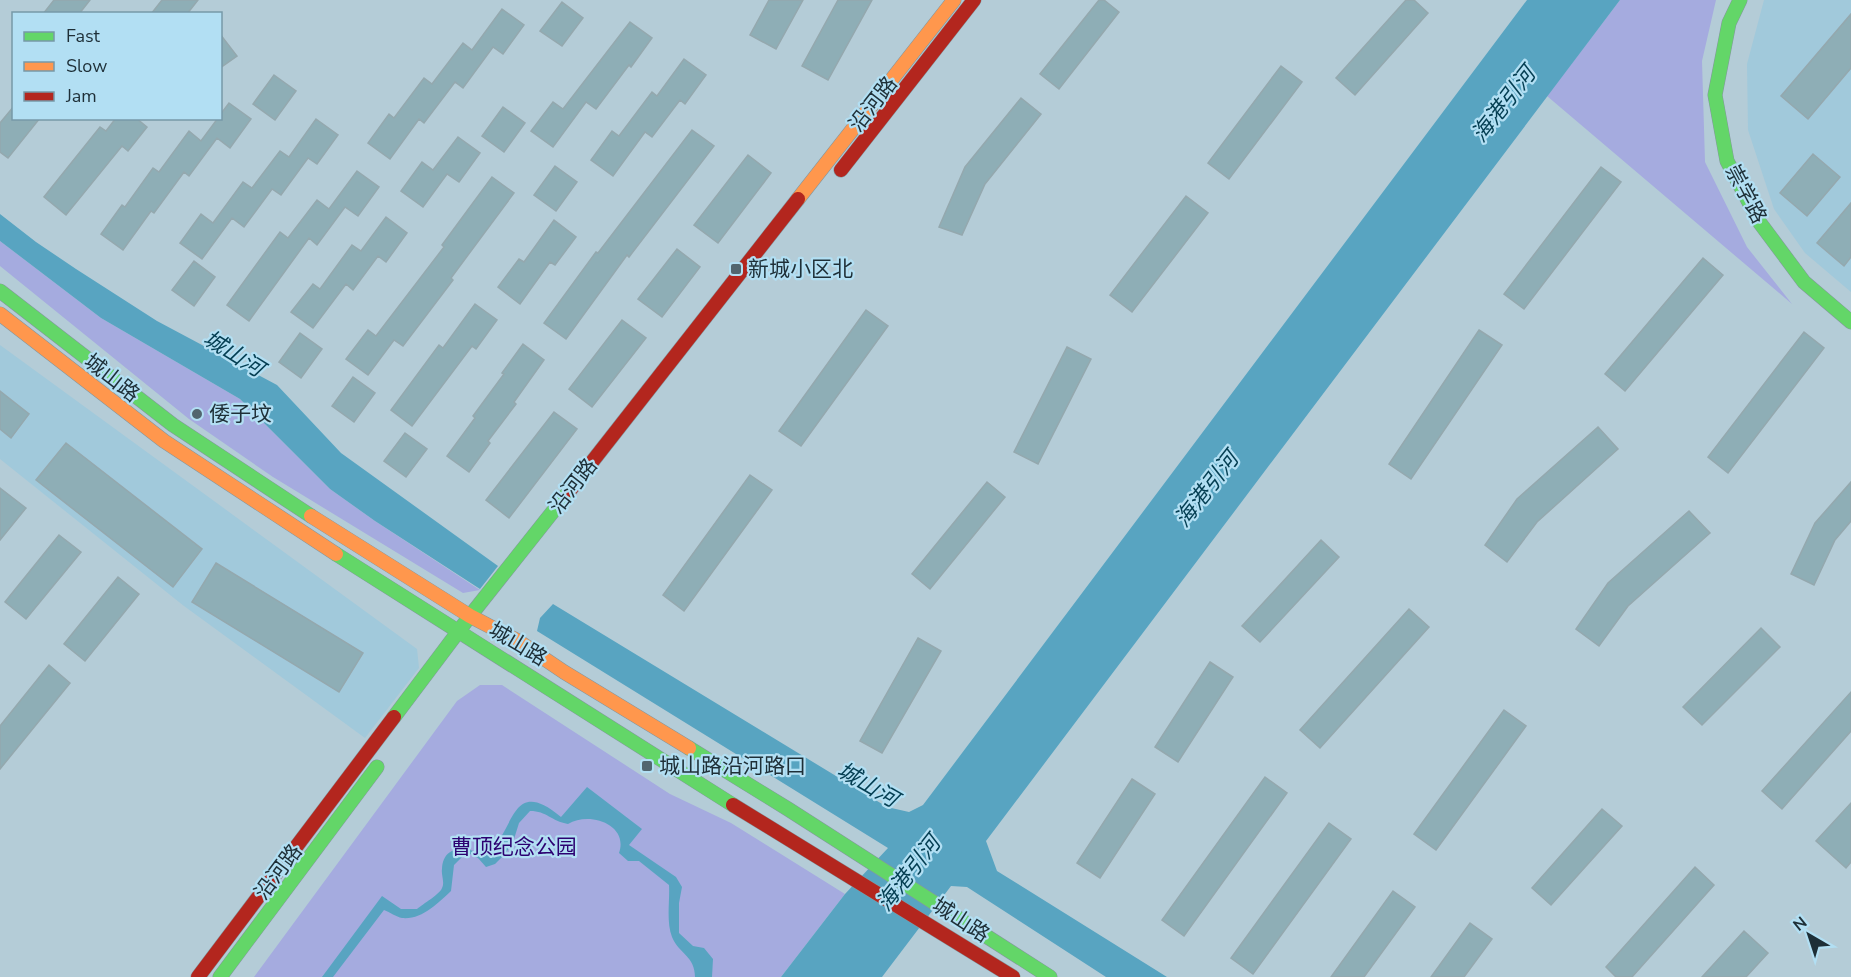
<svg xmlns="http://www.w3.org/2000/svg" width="1851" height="977" font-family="'Nunito Sans','Noto Sans SC',sans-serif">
	<rect width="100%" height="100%" fill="#b4ccd7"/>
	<!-- built -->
	<path fill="#a1c9db" d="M 1764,0 L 1851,0 L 1851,292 L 1805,253 L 1774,209 L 1748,130 L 1747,64 Z
		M 0,345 L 417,649 L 419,668 L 365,738 L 184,606 L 0,459 Z"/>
	<!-- green -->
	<path fill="#a5abdf" d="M 1620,0 L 1716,0 L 1702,61 L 1705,162 L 1747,247 L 1792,304 L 1547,96 Z
		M 0,241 L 101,318 L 240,399 L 330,489 L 375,521 L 480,590 L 463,593 L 273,477 L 189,419 L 0,266 Z
		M 480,685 L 502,685 L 670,794 L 731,823 L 845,894 L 781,977 L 254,977 L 457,701 Z"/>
	<!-- water -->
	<path fill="#58a4c1" d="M 1527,0 L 1620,0 L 986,841 L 997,871 L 1167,977 L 1106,977 L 967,887 L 951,886 L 882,977 L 781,977 L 845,894 L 888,848 L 537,631 L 540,618 L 553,604 L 887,807 L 909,812 L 923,805 Z
		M 0,214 L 36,242 L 76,269 L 157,321 L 277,385 L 341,453 L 498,566 L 480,589 L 375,521 L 330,489 L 240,399 L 101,318 L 0,241 Z
		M 587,787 L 642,829 L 629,845 L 676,877 L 682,887 L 679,903 L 679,933 L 693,946 L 704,948 L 713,959 L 712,977 L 695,977 C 695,956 679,954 672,937 C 666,921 670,901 669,885 L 639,861 L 628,861 L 619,853 C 629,825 590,811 568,824 C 551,821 547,811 530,811 L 519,823 L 514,839 L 506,853 L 495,864 L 486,867 L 478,858 L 470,854 L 463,856 L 454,865 L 451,891 C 438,903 422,920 402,918 C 396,917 390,912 384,910 L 333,977 L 322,977 L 382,896 L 401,909 L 417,909 C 423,904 440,894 442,888 C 445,882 441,875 442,869 C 443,845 465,846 482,854 C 516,843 506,771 561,817 Z"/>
	<!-- building -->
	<path fill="#8eaeb6" stroke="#94a8ae" stroke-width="1.5" d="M 54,0 L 90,0 L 79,14 L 43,14 Z
		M 162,0 L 198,0 L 187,14 L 151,14 Z
		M 769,0 L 803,0 L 776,49 L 750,35 Z
		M 838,0 L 872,0 L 828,80 L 802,66 Z
		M 1099,0 L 1104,0 L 1119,12 L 1059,89 L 1040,74 Z
		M 1406,0 L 1414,0 L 1428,13 L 1355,95 L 1336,78 Z
		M 562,2 L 583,18 L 562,46 L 540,31 Z
		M 502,9 L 524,25 L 503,54 L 493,47 L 463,88 L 455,82 L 424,123 L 419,119 L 390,159 L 368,143 L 389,114 L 394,118 L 424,78 L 432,84 L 463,43 L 472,50 Z
		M 1851,14 L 1851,68 L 1808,119 L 1781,96 Z
		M 630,22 L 652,38 L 631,67 L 629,65 L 596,109 L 586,102 L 553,147 L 531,131 L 553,102 L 563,109 Z
		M 220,34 L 237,56 L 220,68 Z
		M 684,59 L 706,75 L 685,104 L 680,100 L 652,137 L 645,132 L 613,176 L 591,160 L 612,131 L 619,136 L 652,92 L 657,96 Z
		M 1281,66 L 1302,82 L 1229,179 L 1208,163 Z
		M 274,75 L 296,91 L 275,120 L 253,104 Z
		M 1021,98 L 1041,114 L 985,184 L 962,235 L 939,227 L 965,167 Z
		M 229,103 L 251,119 L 230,148 L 217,138 L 189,176 L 184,172 L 154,213 L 151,211 L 123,250 L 101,234 L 122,205 L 125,207 L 153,168 L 159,172 L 189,131 L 201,141 L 218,118 L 220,118 L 220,115 Z
		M 14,106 L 14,118 L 40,118 L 8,158 L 0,152 L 0,123 Z
		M 503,107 L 525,123 L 504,152 L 482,136 Z
		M 116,118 L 136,118 L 147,127 L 128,151 L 122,146 L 66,215 L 44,197 L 100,127 L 106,131 Z
		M 316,119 L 338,135 L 317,164 L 308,158 L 281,195 L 272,189 L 244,227 L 232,218 L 202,259 L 180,243 L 201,214 L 213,223 L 243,182 L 252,188 L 280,151 L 289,157 Z
		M 692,130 L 714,146 L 629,257 L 627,255 L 566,339 L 544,323 L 596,252 L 598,253 Z
		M 458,137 L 480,153 L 459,182 L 447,174 L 423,207 L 401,191 L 422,162 L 433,170 Z
		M 1813,154 L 1840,177 L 1807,216 L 1780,193 Z
		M 748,155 L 771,173 L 718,243 L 694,225 Z
		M 555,166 L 577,182 L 556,211 L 534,195 Z
		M 1601,167 L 1621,182 L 1524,309 L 1504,294 Z
		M 357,171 L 379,187 L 358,216 L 345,207 L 317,245 L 309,238 L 249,321 L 227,305 L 280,232 L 288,238 L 317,200 L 329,209 Z
		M 492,177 L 514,193 L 451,278 L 453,280 L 403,346 L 394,340 L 368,375 L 346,359 L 368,330 L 376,336 L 444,247 L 442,245 Z
		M 1186,196 L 1208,213 L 1132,312 L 1110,295 Z
		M 1851,203 L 1851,257 L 1844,266 L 1817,243 Z
		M 386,217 L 407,233 L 386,262 L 378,256 L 353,290 L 346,284 L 313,328 L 291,312 L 313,284 L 320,289 L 352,245 L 361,251 Z
		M 554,220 L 576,237 L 555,265 L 550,262 L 520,304 L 498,287 L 519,259 L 524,262 Z
		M 677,249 L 700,267 L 662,317 L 638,299 Z
		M 1703,258 L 1723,275 L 1625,391 L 1605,374 Z
		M 194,261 L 215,277 L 194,306 L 172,290 Z
		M 475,304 L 497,320 L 476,349 L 472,346 L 412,426 L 391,410 L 439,345 L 443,348 Z
		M 866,310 L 888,326 L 801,446 L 779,431 Z
		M 622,320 L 646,338 L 592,407 L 569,389 Z
		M 1479,330 L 1502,345 L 1411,479 L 1389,464 Z
		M 1804,332 L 1824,348 L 1728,473 L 1708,457 Z
		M 300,333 L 322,349 L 301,378 L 279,362 Z
		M 523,344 L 544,360 L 514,402 L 516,404 L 488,441 L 490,443 L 469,472 L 447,456 L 475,418 L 473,416 L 504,374 L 502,373 Z
		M 1067,347 L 1091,359 L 1038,464 L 1014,452 Z
		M 353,377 L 375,393 L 354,422 L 332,406 Z
		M 0,391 L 29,414 L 11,438 L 0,429 Z
		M 554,412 L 577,429 L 509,518 L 486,500 Z
		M 1598,427 L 1618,449 L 1537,522 L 1507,562 L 1485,545 L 1517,499 Z
		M 405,433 L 427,449 L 406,477 L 384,461 Z
		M 66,443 L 202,549 L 173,587 L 36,480 Z
		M 750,475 L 772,490 L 684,611 L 663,595 Z
		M 987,482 L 1005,497 L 930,589 L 912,574 Z
		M 1851,482 L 1851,521 L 1835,540 L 1814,585 L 1791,574 L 1815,523 Z
		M 0,488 L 26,508 L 0,540 Z
		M 1689,511 L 1710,533 L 1628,606 L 1599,646 L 1576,629 L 1608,583 Z
		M 59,535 L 81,552 L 26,619 L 5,602 Z
		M 1321,540 L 1339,557 L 1260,642 L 1242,626 Z
		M 216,563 L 363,653 L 339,692 L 192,602 Z
		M 118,577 L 139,594 L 85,661 L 64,644 Z
		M 1409,609 L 1429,627 L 1320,748 L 1300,730 Z
		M 1761,628 L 1780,647 L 1702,725 L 1683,707 Z
		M 918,638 L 941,651 L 882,753 L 860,741 Z
		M 1210,662 L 1233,677 L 1178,762 L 1155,747 Z
		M 49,665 L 70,683 L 0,769 L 0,726 Z
		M 1851,692 L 1851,731 L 1782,809 L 1762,791 Z
		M 1504,710 L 1526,726 L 1436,850 L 1414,834 Z
		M 1265,777 L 1287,793 L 1184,936 L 1162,920 Z
		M 1132,779 L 1155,794 L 1100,878 L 1077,863 Z
		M 1851,803 L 1851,862 L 1846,868 L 1816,841 Z
		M 1602,809 L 1622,826 L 1551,905 L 1532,888 Z
		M 1329,823 L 1351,839 L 1253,974 L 1231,958 Z
		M 1695,867 L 1714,885 L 1632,977 L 1616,977 L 1606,967 Z
		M 1393,891 L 1415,907 L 1364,977 L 1331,977 Z
		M 1470,923 L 1492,939 L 1464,977 L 1431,977 Z
		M 1744,931 L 1768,953 L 1746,977 L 1702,977 Z"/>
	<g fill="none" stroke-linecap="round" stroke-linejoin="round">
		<!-- fast casing -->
		<g stroke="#84979f" stroke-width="15">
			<path id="fast" d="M 1740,0 L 1729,23 L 1715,95 L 1727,161 L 1760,223 L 1804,282 L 1851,322
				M 0,291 L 173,425 L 311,516
				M 336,554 L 733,805
				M 394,717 L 470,616 L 570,490
				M 689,748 L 788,809 L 1050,977
				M 220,977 L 377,767"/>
		</g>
		<!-- slow casing -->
		<g stroke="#84979f" stroke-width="15">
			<path id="slow" d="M 798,199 L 954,0
				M 0,314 L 164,441 L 336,554
				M 311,516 L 470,616 L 518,641 L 564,672 L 689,748"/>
		</g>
		<!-- jam casing -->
		<g stroke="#84979f" stroke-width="15">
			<path id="jam" d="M 841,170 L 974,0
				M 570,490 L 798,199
				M 733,805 L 1013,977
				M 198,977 L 394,717"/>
		</g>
		<!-- fast -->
		<use href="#fast" stroke="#63d668" stroke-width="14"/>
		<!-- slow -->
		<use href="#slow" stroke="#ff974d" stroke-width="14"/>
		<!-- jam -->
		<use href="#jam" stroke="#b3261e" stroke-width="14"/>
	</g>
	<!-- markers -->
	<g fill="#52666f" stroke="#b2dff3" stroke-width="2">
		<rect x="730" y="263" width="12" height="12" rx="3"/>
		<circle cx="197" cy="414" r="6"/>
		<rect x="641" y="760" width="12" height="12" rx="3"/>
	</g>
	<g text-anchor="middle" stroke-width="4.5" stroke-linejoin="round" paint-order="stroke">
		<!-- street labels -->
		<g font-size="21" fill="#1e2f37" stroke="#b2dff3">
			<text transform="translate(873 104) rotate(-52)" y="7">沿河路</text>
			<text transform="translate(1746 194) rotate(62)" y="7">崇学路</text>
			<text transform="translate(112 378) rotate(38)" y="7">城山路</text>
			<text transform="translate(573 486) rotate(-52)" y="7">沿河路</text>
			<text transform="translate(518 644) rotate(31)" y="7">城山路</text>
			<text transform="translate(278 872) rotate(-53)" y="7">沿河路</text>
			<text transform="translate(961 920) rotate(33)" y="7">城山路</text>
		</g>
		<!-- poi labels -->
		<g font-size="21" fill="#1e2f37" stroke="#b2dff3" text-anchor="start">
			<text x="748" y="276">新城小区北</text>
			<text x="209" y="421">倭子坟</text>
			<text x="659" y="773">城山路沿河路口</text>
		</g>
		<!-- park labels -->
		<g font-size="21" fill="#2c0171" stroke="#b2dff3">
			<text x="514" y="854">曹顶纪念公园</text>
		</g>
		<!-- water labels -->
		<g font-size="22" font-style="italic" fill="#043e52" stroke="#b2dff3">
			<text transform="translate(1503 104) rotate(-52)" y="8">海港引河</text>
			<text transform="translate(234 353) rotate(32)" y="8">城山河</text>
			<text transform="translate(1206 489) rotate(-52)" y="8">海港引河</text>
			<text transform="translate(868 784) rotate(30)" y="8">城山河</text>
			<text transform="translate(908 873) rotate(-52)" y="8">海港引河</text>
		</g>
	</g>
	<!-- legend -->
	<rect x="12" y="12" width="210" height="108" fill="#b2dff3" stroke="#7799a8" stroke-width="1.5"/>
	<rect x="24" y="32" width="30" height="9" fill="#63d668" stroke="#7799a8" stroke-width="1.5"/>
	<text x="66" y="42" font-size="18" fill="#1e2f37">Fast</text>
	<rect x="24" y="62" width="30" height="9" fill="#ff974d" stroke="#7799a8" stroke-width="1.5"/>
	<text x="66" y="72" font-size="18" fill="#1e2f37">Slow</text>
	<rect x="24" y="92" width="30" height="9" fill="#b3261e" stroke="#7799a8" stroke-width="1.5"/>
	<text x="66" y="102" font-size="18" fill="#1e2f37">Jam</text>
	<!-- north arrow -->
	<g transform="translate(1809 935) rotate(321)" stroke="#b2dff3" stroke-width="4.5" paint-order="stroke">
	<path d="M0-4.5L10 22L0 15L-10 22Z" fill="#1e2f37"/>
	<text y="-9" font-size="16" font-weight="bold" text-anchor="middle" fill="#1e2f37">N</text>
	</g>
</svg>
